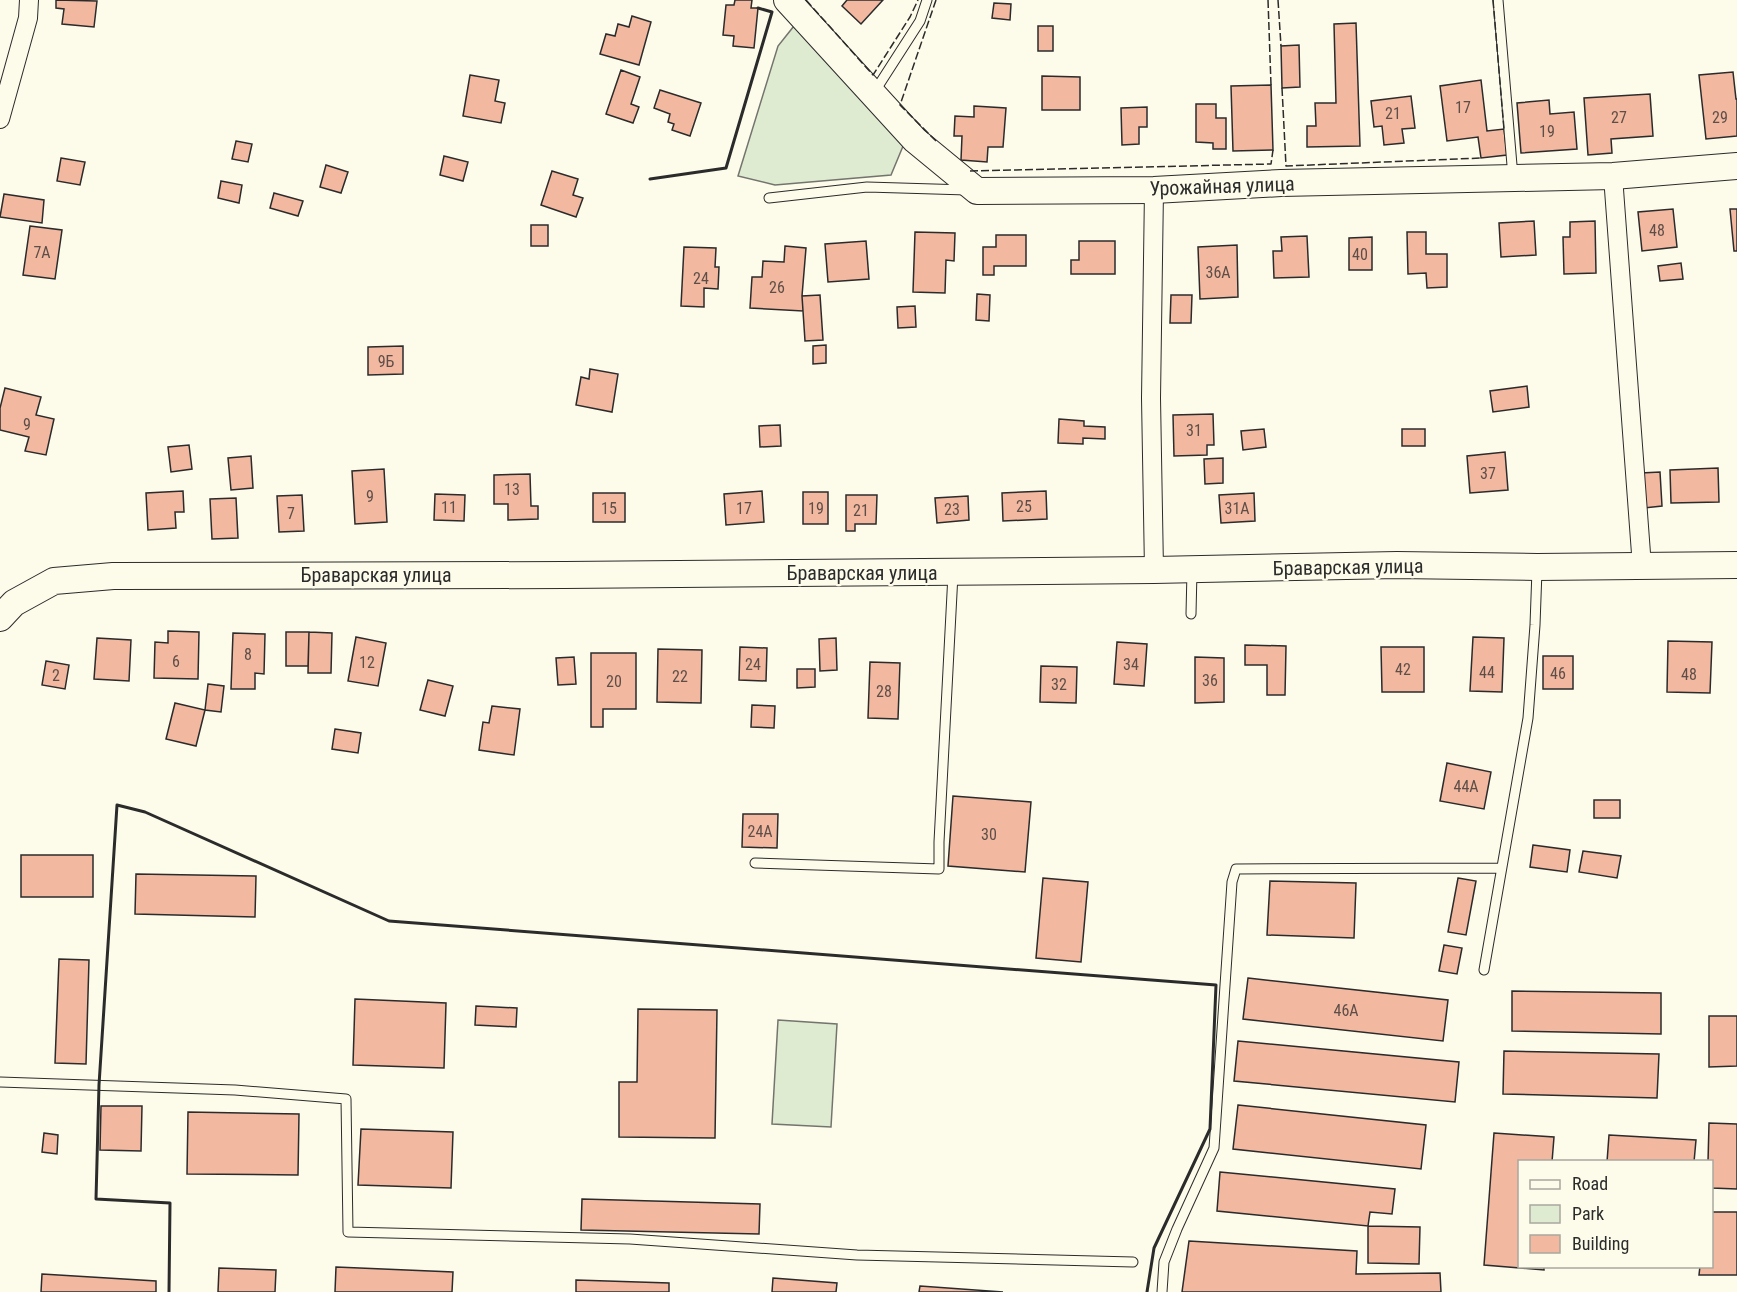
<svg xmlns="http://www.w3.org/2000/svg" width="1737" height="1292" font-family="'Roboto Condensed',sans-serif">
	<rect width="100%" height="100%" fill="#fdfbea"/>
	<!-- green -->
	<path fill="#deebd1" stroke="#74746e" stroke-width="1.5" d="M 794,26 L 906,139 L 891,175 L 775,185 L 738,176 L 778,46 Z
		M 778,1020 L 837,1024 L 831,1127 L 772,1124 Z"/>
	<!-- building -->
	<path fill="#f2b8a0" stroke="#2b2b2b" stroke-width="1.5" d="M 56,0 L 97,1 L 94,27 L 62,24 L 64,9 L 56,8 Z
		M 735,0 L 752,0 L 751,8 L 758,8 L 754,48 L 733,46 L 734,36 L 723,35 L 726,5 L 734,5 Z
		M 847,0 L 883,0 L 861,24 L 842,6 Z
		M 994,3 L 1011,4 L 1010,20 L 992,18 Z
		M 632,16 L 651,22 L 639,65 L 600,54 L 606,34 L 615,36 L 618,24 L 629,27 Z
		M 1356,23 L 1360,146 L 1307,147 L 1307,126 L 1316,126 L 1315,103 L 1336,103 L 1334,24 Z
		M 1038,26 L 1053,26 L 1053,51 L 1038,51 Z
		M 1299,45 L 1300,87 L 1282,88 L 1281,46 Z
		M 621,70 L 640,77 L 631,104 L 639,107 L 633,123 L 606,114 Z
		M 1733,72 L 1736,99 L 1737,99 L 1737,136 L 1706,139 L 1699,75 Z
		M 470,75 L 499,80 L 495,101 L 505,103 L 501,123 L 463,116 Z
		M 1042,76 L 1080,77 L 1080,110 L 1042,110 Z
		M 1481,80 L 1487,131 L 1504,129 L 1507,155 L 1481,158 L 1478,137 L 1447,141 L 1440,86 Z
		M 1271,85 L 1273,150 L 1233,151 L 1231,86 Z
		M 660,90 L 701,103 L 690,136 L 672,130 L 674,124 L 668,122 L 670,114 L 654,108 Z
		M 1650,94 L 1653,136 L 1611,139 L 1612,153 L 1588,155 L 1584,98 Z
		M 1411,96 L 1415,128 L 1402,129 L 1404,143 L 1384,145 L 1382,126 L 1374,127 L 1371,101 Z
		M 1549,100 L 1550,114 L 1574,112 L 1577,149 L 1521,153 L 1517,103 Z
		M 1196,104 L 1216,104 L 1216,118 L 1226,118 L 1226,149 L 1213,149 L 1213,143 L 1196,142 Z
		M 974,106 L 1006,108 L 1003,147 L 988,147 L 987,162 L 961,160 L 962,136 L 954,136 L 955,116 L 974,117 Z
		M 1147,107 L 1147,127 L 1139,127 L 1139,144 L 1122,145 L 1121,108 Z
		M 236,141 L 252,144 L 248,162 L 232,159 Z
		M 444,156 L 468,162 L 463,181 L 440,175 Z
		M 61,158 L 85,162 L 80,185 L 57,181 Z
		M 326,165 L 348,172 L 341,193 L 320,187 Z
		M 552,171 L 578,179 L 573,195 L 583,198 L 576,217 L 541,205 Z
		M 221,181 L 242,185 L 239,203 L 218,198 Z
		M 274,193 L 303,201 L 298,216 L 270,208 Z
		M 4,194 L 44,200 L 42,223 L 0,217 Z
		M 1673,209 L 1677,247 L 1642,251 L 1638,212 Z
		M 1730,209 L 1737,209 L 1737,251 L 1734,251 Z
		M 1534,221 L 1536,255 L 1501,257 L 1499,223 Z
		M 1595,221 L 1596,273 L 1564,274 L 1563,237 L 1570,237 L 1570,222 Z
		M 531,225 L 548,225 L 548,246 L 531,246 Z
		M 30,226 L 62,230 L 55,279 L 23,275 Z
		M 915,232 L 955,233 L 954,261 L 946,260 L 945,293 L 913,292 Z
		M 1407,232 L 1426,232 L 1426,254 L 1447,254 L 1447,287 L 1427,288 L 1426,273 L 1408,274 Z
		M 996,235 L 1026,235 L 1026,266 L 994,266 L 994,275 L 983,275 L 983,247 L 996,247 Z
		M 1307,236 L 1309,277 L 1274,278 L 1273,251 L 1282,251 L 1281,237 Z
		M 1372,237 L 1372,270 L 1349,270 L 1349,238 Z
		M 866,241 L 869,279 L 828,282 L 825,244 Z
		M 1079,241 L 1115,241 L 1115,274 L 1071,274 L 1071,260 L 1079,260 Z
		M 1237,245 L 1238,297 L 1200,299 L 1198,247 Z
		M 785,246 L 806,248 L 802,296 L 803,311 L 750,308 L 752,277 L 762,277 L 763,261 L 784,262 Z
		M 684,247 L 716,248 L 715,267 L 719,267 L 718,289 L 704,288 L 704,307 L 681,306 Z
		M 1681,263 L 1683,279 L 1660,281 L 1658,266 Z
		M 977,294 L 990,295 L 989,321 L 976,320 Z
		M 820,295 L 823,340 L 805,341 L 802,296 Z
		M 1171,295 L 1192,295 L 1191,323 L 1170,323 Z
		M 915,306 L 916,327 L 898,328 L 897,307 Z
		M 826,345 L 826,363 L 813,364 L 813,346 Z
		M 403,346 L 403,374 L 368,375 L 368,347 Z
		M 590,369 L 618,374 L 612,412 L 576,405 L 581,377 L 589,379 Z
		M 1527,386 L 1529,407 L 1493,412 L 1490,391 Z
		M 5,388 L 41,397 L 36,415 L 54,419 L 46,455 L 25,451 L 29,437 L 0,430 L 0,408 Z
		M 1213,414 L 1214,445 L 1207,445 L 1207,455 L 1174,456 L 1173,415 Z
		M 1059,419 L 1084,421 L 1084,426 L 1105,427 L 1105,439 L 1083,438 L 1083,444 L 1058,443 Z
		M 780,425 L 781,446 L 760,447 L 759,426 Z
		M 1264,429 L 1266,447 L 1243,450 L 1241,431 Z
		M 1402,429 L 1425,429 L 1425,446 L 1402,446 Z
		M 189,445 L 192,469 L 171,472 L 168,447 Z
		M 1505,452 L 1508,490 L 1470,493 L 1467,456 Z
		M 251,456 L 253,488 L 231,490 L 228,458 Z
		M 1223,458 L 1223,483 L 1205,484 L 1204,459 Z
		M 1718,468 L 1719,502 L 1671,503 L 1670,470 Z
		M 384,469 L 387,522 L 355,524 L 352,471 Z
		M 1660,472 L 1662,506 L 1644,508 L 1641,473 Z
		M 530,474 L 531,506 L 538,506 L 538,519 L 508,520 L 508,504 L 494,504 L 494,475 Z
		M 183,491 L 184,512 L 175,512 L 176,528 L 148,530 L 146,493 Z
		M 762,491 L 764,522 L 726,525 L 724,494 Z
		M 1046,491 L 1047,519 L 1003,521 L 1002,493 Z
		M 803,492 L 828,492 L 828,524 L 803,524 Z
		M 593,493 L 625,493 L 625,522 L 593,522 Z
		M 1254,493 L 1255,521 L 1221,523 L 1219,495 Z
		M 435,494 L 465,495 L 464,521 L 434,520 Z
		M 302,495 L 304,531 L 279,532 L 277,496 Z
		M 846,495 L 877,495 L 876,524 L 855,524 L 855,531 L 846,531 Z
		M 968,496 L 969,520 L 937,523 L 935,498 Z
		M 236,498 L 238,538 L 212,539 L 210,499 Z
		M 168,631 L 199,632 L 198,679 L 154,678 L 155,642 L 168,643 Z
		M 286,632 L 309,632 L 308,666 L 286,666 Z
		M 309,632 L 332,633 L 331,673 L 308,673 Z
		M 233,633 L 265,634 L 264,674 L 255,673 L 255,689 L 231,689 Z
		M 356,637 L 386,643 L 378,686 L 348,681 Z
		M 1473,637 L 1504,638 L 1502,692 L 1470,691 Z
		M 97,638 L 131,640 L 129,681 L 94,679 Z
		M 836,638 L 837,670 L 820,671 L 819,639 Z
		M 1668,641 L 1712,642 L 1710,693 L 1667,692 Z
		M 1117,642 L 1147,644 L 1144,686 L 1114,684 Z
		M 1245,645 L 1286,646 L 1285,695 L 1267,695 L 1267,665 L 1245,665 Z
		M 740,647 L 767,648 L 766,681 L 739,680 Z
		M 1381,647 L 1424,647 L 1424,692 L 1382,692 Z
		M 658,649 L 702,650 L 701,703 L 657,702 Z
		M 591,653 L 636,653 L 636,709 L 603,709 L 603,727 L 591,727 Z
		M 1543,656 L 1573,656 L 1573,689 L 1543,689 Z
		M 574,657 L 576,684 L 558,685 L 556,658 Z
		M 1195,657 L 1224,658 L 1224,702 L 1195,703 Z
		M 46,661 L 69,665 L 65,689 L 42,685 Z
		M 870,662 L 900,663 L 898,719 L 868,718 Z
		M 1041,666 L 1077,667 L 1076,703 L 1040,702 Z
		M 797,669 L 815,669 L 815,687 L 797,688 Z
		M 428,680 L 453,686 L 445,716 L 420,710 Z
		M 208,684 L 224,686 L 221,712 L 205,710 Z
		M 175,703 L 205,710 L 196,746 L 166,739 Z
		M 752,705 L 775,706 L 774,728 L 751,727 Z
		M 492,706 L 520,709 L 514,755 L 479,750 L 483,722 L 489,723 Z
		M 335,729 L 361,733 L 358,753 L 332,749 Z
		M 1447,763 L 1491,772 L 1484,809 L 1440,801 Z
		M 953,796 L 1031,802 L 1025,872 L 948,866 Z
		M 1594,800 L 1620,800 L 1620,818 L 1594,818 Z
		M 743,814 L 778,814 L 777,848 L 742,847 Z
		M 1533,845 L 1570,850 L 1567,872 L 1530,867 Z
		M 1583,851 L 1621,856 L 1617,878 L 1579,872 Z
		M 21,855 L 93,855 L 93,897 L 21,897 Z
		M 136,874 L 256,876 L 255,917 L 135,914 Z
		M 1043,878 L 1088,882 L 1081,962 L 1036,958 Z
		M 1458,878 L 1476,881 L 1466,935 L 1448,932 Z
		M 1270,881 L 1356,883 L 1354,938 L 1267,935 Z
		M 1444,945 L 1462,948 L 1457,974 L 1439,971 Z
		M 59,959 L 89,960 L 86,1064 L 55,1063 Z
		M 1248,978 L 1448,1000 L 1443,1041 L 1243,1019 Z
		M 1512,991 L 1661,993 L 1661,1034 L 1512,1031 Z
		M 355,999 L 446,1003 L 444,1068 L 353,1065 Z
		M 476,1006 L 517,1008 L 516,1027 L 475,1025 Z
		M 638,1009 L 717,1010 L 715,1138 L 619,1137 L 619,1082 L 637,1082 Z
		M 1709,1016 L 1737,1016 L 1737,1066 L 1709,1067 Z
		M 1238,1041 L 1459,1062 L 1455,1102 L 1234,1081 Z
		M 1504,1051 L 1659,1054 L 1657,1098 L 1503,1094 Z
		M 1238,1105 L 1426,1125 L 1421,1169 L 1233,1149 Z
		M 101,1106 L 142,1106 L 141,1151 L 100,1150 Z
		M 188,1112 L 299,1114 L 298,1175 L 187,1174 Z
		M 1709,1123 L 1737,1124 L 1737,1189 L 1712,1188 L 1712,1162 L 1708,1162 Z
		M 361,1129 L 453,1132 L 451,1188 L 358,1185 Z
		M 44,1133 L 58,1135 L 57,1154 L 42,1152 Z
		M 1494,1133 L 1554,1137 L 1552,1162 L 1520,1162 L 1520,1266 L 1544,1266 L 1544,1270 L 1484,1265 Z
		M 1609,1135 L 1696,1140 L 1694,1162 L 1607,1162 Z
		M 1220,1172 L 1395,1189 L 1392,1214 L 1370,1212 L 1368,1226 L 1217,1211 Z
		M 582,1199 L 760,1204 L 759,1234 L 581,1230 Z
		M 1712,1212 L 1737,1212 L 1737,1275 L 1699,1275 L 1700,1266 L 1712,1266 Z
		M 1368,1226 L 1420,1227 L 1419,1264 L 1368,1263 Z
		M 1189,1241 L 1357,1251 L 1356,1274 L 1440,1273 L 1441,1292 L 1182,1292 Z
		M 336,1267 L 453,1272 L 452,1292 L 335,1292 Z
		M 219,1268 L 276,1270 L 275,1292 L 218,1292 Z
		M 42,1274 L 156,1281 L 156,1292 L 41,1292 Z
		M 773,1278 L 837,1283 L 836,1292 L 772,1292 Z
		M 576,1280 L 669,1283 L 669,1292 L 576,1292 Z
		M 920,1286 L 1003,1292 L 919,1292 Z"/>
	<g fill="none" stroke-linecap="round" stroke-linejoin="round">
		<!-- lane casing -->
		<g stroke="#2b2b2b" stroke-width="11">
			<path id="lane" d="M 1498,0 L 1513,177
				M 875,91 L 920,21 L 927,0
				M 769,198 L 867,187 L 967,190
				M 1191,614 L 1192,571
				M 755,863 L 939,869 L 939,842 L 953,574
				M 1484,970 L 1528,718 L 1535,625 L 1537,570
				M 0,1082 L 235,1090 L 346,1099 L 348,1232 L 630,1239 L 857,1255 L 1133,1262
				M 1162,1292 L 1164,1262 L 1177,1229 L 1214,1148 L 1232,882 L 1236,869 L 1501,868"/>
		</g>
		<!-- street casing -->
		<g stroke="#2b2b2b" stroke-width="20">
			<path id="street" d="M 0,119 L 28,18 L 29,0
				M 1613,176 L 1642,567
				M 1154,190 L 1151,398 L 1154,570"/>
		</g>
		<!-- secondary casing -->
		<g stroke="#2b2b2b" stroke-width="28">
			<path id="secondary" d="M 787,0 L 915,140 L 977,191 L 1154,190 L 1281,183 L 1613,176 L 1737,166
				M 0,618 L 14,603 L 54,581 L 113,576 L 565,575 L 1154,570 L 1397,565 L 1537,567 L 1737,565"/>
		</g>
		<!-- lane -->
		<use href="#lane" stroke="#fdfbea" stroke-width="9"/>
		<!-- street -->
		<use href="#street" stroke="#fdfbea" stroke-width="18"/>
		<!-- secondary -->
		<use href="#secondary" stroke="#fdfbea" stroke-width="26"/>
		<!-- fence -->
		<path stroke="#2b2b2b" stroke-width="1.5" stroke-dasharray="8 3" stroke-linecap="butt" d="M 806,0 L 873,75 L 910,17 L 918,0
			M 936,0 L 900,105 L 937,142
			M 1268,0 L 1271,85
			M 1278,0 L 1281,46
			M 1493,0 L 1504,129
			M 1282,88 L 1286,166 L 1481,158
			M 970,171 L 1271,164 L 1273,150"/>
		<!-- wall -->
		<path stroke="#2b2b2b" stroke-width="3" d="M 650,179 L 726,168 L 772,12 L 758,8
			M 169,1292 L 170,1203 L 96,1199 L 99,1085 L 117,805 L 145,812 L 389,921 L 1216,985 L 1210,1129 L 1154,1248 L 1147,1292"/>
	</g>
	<g text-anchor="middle" stroke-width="4.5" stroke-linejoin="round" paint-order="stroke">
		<!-- number labels -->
		<g font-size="16" fill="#5d4e48">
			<text x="1463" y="113">17</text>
			<text x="1393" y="119">21</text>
			<text x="1619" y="123">27</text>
			<text x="1720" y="123">29</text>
			<text x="1547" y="137">19</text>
			<text x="1657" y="236">48</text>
			<text x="42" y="258">7А</text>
			<text x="1360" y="260">40</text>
			<text x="1218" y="278">36А</text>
			<text x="701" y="284">24</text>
			<text x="777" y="293">26</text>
			<text x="386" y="367">9Б</text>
			<text x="27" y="430">9</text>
			<text x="1194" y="436">31</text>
			<text x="1488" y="479">37</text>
			<text x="512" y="495">13</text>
			<text x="370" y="502">9</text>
			<text x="1024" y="512">25</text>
			<text x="449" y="513">11</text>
			<text x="609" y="514">15</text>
			<text x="744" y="514">17</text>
			<text x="816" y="514">19</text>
			<text x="1237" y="514">31А</text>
			<text x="952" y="515">23</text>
			<text x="861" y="516">21</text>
			<text x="291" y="519">7</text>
			<text x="248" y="660">8</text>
			<text x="176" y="667">6</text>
			<text x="367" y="668">12</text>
			<text x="753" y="670">24</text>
			<text x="1131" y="670">34</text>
			<text x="1403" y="675">42</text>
			<text x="1487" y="678">44</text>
			<text x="1558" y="679">46</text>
			<text x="1689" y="680">48</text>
			<text x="56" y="681">2</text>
			<text x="680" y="682">22</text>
			<text x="1210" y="686">36</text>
			<text x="614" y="687">20</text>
			<text x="1059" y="690">32</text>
			<text x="884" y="697">28</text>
			<text x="1466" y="792">44А</text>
			<text x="760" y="837">24А</text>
			<text x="989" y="840">30</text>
			<text x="1346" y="1016">46А</text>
		</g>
		<!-- street labels -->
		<g font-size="20" fill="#2b2b2b" stroke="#fdfbea">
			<text transform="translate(1222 186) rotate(-2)" y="7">Урожайная улица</text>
			<text transform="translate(1348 567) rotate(-1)" y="7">Браварская улица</text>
			<text x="862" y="580">Браварская улица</text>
			<text x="376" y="582">Браварская улица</text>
		</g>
	</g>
	<!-- legend -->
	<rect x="1518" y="1160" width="195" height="108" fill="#fdfbea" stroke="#a9a89e" stroke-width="1.5"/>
	<rect x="1530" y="1180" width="30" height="9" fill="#fdfbea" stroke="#a9a89e" stroke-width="1.5"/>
	<text x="1572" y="1190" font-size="18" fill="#2b2b2b">Road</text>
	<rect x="1530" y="1205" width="30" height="18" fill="#deebd1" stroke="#a9a89e" stroke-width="1.5"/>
	<text x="1572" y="1220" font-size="18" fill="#2b2b2b">Park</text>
	<rect x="1530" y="1235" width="30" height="18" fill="#f2b8a0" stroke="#a9a89e" stroke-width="1.5"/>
	<text x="1572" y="1250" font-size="18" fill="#2b2b2b">Building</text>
</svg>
